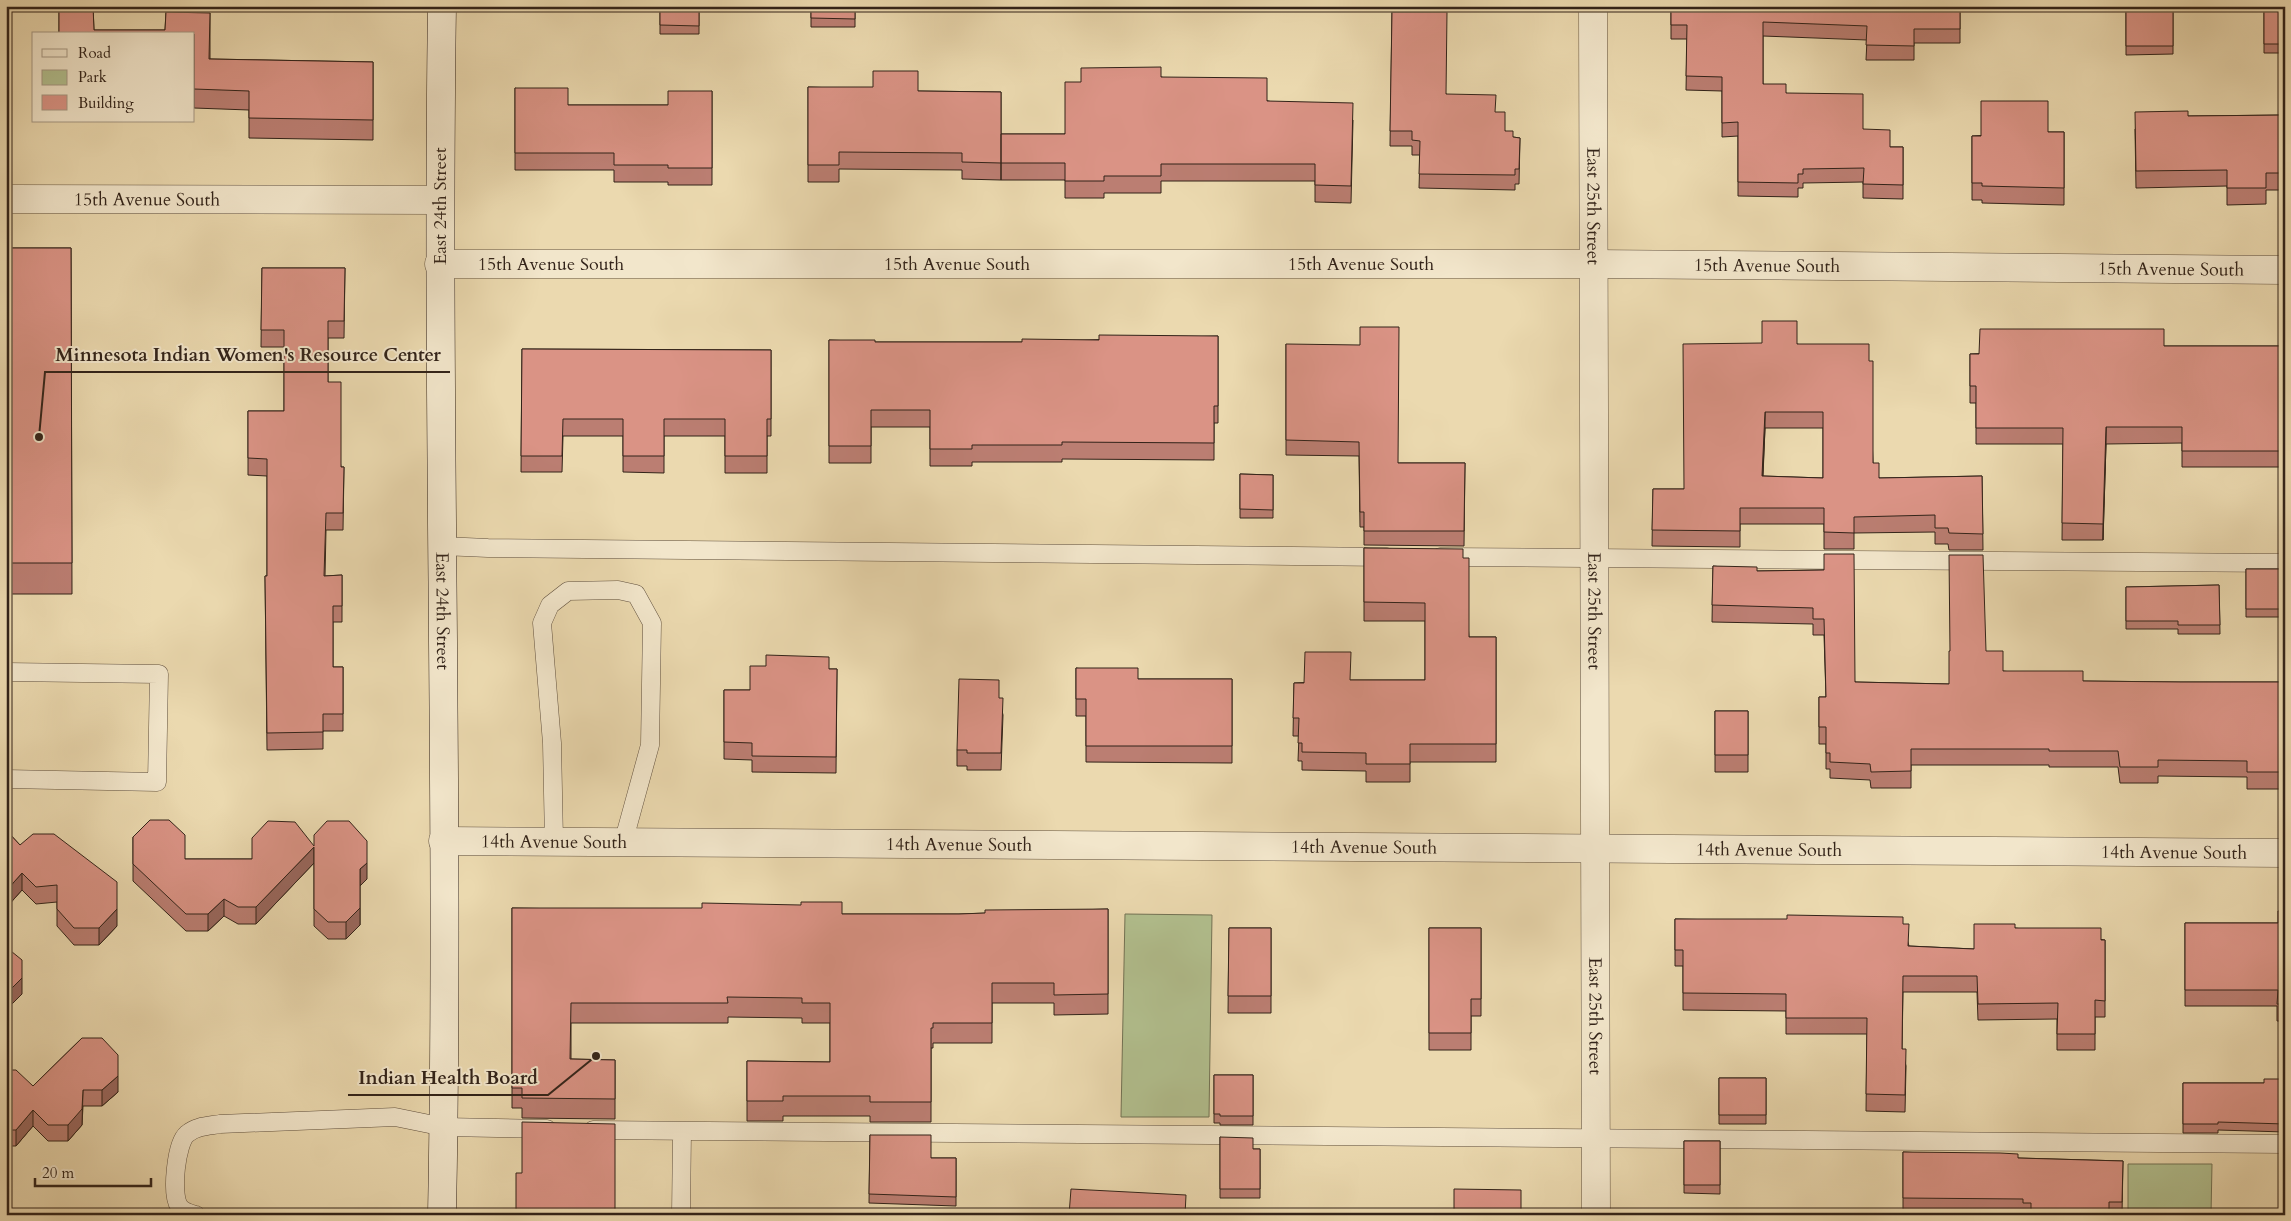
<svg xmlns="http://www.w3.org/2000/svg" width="2291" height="1221" font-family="Cardo,serif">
	<rect width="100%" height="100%" fill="#ebd9af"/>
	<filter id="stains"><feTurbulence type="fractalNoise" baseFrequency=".004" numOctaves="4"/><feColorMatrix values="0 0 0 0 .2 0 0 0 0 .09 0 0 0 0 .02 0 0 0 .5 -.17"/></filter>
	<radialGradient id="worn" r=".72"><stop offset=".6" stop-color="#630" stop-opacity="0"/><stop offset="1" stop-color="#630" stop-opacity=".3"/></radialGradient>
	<!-- green -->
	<path fill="#b2c08f" stroke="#727254" d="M 1125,914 L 1212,915 L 1209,1117 L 1121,1117 Z
		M 2128,1164 L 2212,1164 L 2211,1215 L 2128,1215 Z"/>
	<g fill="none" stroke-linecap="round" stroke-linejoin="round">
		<!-- lane casing -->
		<g stroke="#60503e" stroke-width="19">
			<path id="lane" d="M 442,546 L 488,548 L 1387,557
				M 1440,557 L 2285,563
				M 6,672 L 159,674 L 157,782 L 6,779
				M 554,841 L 552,743 L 542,623 L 550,605 L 568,591 L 618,590 L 636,594 L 652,623 L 650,745 L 623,843
				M 593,1130 L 2285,1144
				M 196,1215 C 189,1213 183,1212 179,1206 C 171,1194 176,1143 187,1134 C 196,1126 208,1126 220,1124 L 395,1117 L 444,1127 L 547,1129
				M 681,1215 L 682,1131"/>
		</g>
		<!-- street casing -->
		<g stroke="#60503e" stroke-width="29">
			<g id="street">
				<path id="s1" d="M 1593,6 L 1596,1215"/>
				<path id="s2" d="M 6,199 L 439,200"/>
				<path id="s3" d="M 439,264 L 1593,264 L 2285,270"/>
				<path id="s4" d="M 443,841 L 2285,853"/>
			</g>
		</g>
		<!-- secondary casing -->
		<g stroke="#322319" stroke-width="29">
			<g id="secondary">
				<path id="s5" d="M 442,6 C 436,409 450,812 442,1215"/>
			</g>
		</g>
		<!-- lane -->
		<use href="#lane" stroke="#f2e6cb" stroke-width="18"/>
		<!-- street -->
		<use href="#street" stroke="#f2e6cb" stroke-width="28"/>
		<!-- secondary -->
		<use href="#secondary" stroke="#f2e6cb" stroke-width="28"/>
	</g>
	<!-- wall -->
	<path fill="#bb7e72" stroke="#322319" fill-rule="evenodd" d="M 59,6 L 93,6 L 94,30 L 165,30 L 166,12 L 210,13 L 210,59 L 373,62 L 373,140 L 249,138 L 249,110 L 194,108 L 194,34 L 59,34 Z
		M 660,6 L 699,6 L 699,34 L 660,34 Z
		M 811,6 L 855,6 L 855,27 L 811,27 Z
		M 1671,6 L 1960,6 L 1960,43 L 1914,43 L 1914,60 L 1866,60 L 1867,40 L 1763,36 L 1763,84 L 1786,93 L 1863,129 L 1890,147 L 1903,147 L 1903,199 L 1863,198 L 1863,182 L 1803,183 L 1803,188 L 1798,188 L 1798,197 L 1738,196 L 1738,136 L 1722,137 L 1722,91 L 1686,90 L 1687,39 L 1671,39 Z
		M 2126,6 L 2173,6 L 2173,54 L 2126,55 Z
		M 2264,6 L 2285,6 L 2285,53 L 2264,53 Z
		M 1392,12 L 1446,94 L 1495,112 L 1505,131 L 1513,137 L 1520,138 L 1519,184 L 1515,184 L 1515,190 L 1419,188 L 1420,155 L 1412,155 L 1412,146 L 1390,146 Z
		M 1161,77 L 1353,120 L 1351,203 L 1315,202 L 1315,181 L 1161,181 L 1161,193 L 1104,193 L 1104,198 L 1065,198 L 1065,180 L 1001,180 L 1001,134 L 1065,134 L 1081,82 Z
		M 808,87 L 918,91 L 1001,92 L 1001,180 L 962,179 L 962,170 L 839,169 L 839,182 L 808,182 Z
		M 515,88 L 568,105 L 668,105 L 712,91 L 712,185 L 668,185 L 668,182 L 614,182 L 614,170 L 515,170 Z
		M 2285,115 L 2285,190 L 2266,190 L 2266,204 L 2227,205 L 2227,186 L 2136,188 L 2135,129 L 2188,116 Z
		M 2048,132 L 2064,132 L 2064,205 L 1982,203 L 1982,200 L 1972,200 L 1972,136 Z
		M 6,248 L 71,248 L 72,594 L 6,594 Z
		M 262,268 L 345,268 L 344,338 L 328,338 L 328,382 L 341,467 L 344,467 L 343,530 L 326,530 L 325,576 L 342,575 L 342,622 L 333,622 L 333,667 L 343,667 L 343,731 L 323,731 L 323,749 L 267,750 L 265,576 L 267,576 L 267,476 L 248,475 L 248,411 L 284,411 L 284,347 L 261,347 Z
		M 1218,336 L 1218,423 L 1214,423 L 1214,460 L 1062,459 L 1062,462 L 972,462 L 972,466 L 930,466 L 930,427 L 871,427 L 871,463 L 829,463 L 829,340 L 875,342 L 1022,342 Z
		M 1286,344 L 1398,463 L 1465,463 L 1464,546 L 1364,545 L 1364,527 L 1360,527 L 1359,456 L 1286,455 Z
		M 1797,344 L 1869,361 L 1873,463 L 1879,478 L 1982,476 L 1983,550 L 1949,550 L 1948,544 L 1935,544 L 1935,532 L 1854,533 L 1854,549 L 1824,549 L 1824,524 L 1740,524 L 1740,547 L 1652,546 L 1653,489 L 1684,489 ZM 1765,428 L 1823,428 L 1823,478 L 1763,476 Z
		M 2164,346 L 2285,346 L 2285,467 L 2182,467 L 2182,443 L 2106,444 L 2103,540 L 2062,540 L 2063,444 L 1976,444 L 1976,403 L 1970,403 L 1970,354 Z
		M 522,349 L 771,350 L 771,436 L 767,436 L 767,473 L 725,473 L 725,436 L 664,436 L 664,473 L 623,472 L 623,436 L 563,436 L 562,472 L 521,472 Z
		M 1240,474 L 1273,475 L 1273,518 L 1240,518 Z
		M 1364,548 L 1463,558 L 1469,637 L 1496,637 L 1496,762 L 1410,762 L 1410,782 L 1366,782 L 1366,771 L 1302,770 L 1302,761 L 1298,761 L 1299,736 L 1293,736 L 1294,683 L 1351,680 L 1425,680 L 1425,621 L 1364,621 Z
		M 1713,566 L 1757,571 L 1824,570 L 1855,682 L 1949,684 L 1986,651 L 2003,671 L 2083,681 L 2180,682 L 2285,682 L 2285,789 L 2247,789 L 2247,777 L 2158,776 L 2158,783 L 2120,783 L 2118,767 L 2049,767 L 2049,765 L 1911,765 L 1911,788 L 1871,788 L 1870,780 L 1830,778 L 1830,769 L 1826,769 L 1826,744 L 1819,744 L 1819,697 L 1826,697 L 1824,635 L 1813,635 L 1813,624 L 1712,622 Z
		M 2246,569 L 2283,569 L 2283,617 L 2246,617 Z
		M 2219,585 L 2220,634 L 2178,634 L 2178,629 L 2126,629 L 2126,587 Z
		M 1076,668 L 1138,679 L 1232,679 L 1232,763 L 1086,762 L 1086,716 L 1076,716 Z
		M 829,669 L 837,669 L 836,773 L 752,772 L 752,760 L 724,759 L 724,690 L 750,690 Z
		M 999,698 L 1003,715 L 1001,770 L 967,770 L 967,766 L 957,766 L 957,750 Z
		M 1715,711 L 1748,711 L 1748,772 L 1715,772 Z
		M 6,830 L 20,845 L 117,926 L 99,945 L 74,945 L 57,926 L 57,902 L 36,904 L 22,890 L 6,908 Z
		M 133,837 L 185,859 L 252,859 L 314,846 L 367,879 L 360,886 L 360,925 L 346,939 L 328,939 L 314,926 L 314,863 L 256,924 L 238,924 L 224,916 L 208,931 L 186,931 L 133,881 Z
		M 512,908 L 842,914 L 959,914 L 1108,909 L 1108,1014 L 1054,1015 L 1054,1003 L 992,1003 L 992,1043 L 933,1043 L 933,1048 L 931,1048 L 931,1122 L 870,1122 L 870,1116 L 783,1116 L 783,1121 L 747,1121 L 747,1061 L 830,1062 L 830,1023 L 802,1023 L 802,1018 L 728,1017 L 728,1023 L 571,1023 L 571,1059 L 615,1060 L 615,1119 L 522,1118 L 522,1108 L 512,1108 Z
		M 2285,911 L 2285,1021 L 2277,1021 L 2277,1006 L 2185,1006 L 2185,923 L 2278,923 Z
		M 1675,919 L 1903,924 L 1909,946 L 1974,949 L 2015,928 L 2105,940 L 2105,1017 L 2095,1017 L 2095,1050 L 2057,1050 L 2057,1019 L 1978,1020 L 1977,992 L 1903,992 L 1902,1049 L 1906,1066 L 1905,1112 L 1866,1111 L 1867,1034 L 1786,1034 L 1786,1011 L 1683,1010 L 1683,966 L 1675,966 Z
		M 1229,928 L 1271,928 L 1271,1013 L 1228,1013 Z
		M 1429,928 L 1481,928 L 1481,1016 L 1471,1016 L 1471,1050 L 1429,1050 Z
		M 82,1038 L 118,1092 L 102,1106 L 83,1106 L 82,1125 L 68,1141 L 48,1141 L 33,1126 L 16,1146 L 6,1146 L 6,1070 L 33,1086 Z
		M 1214,1075 L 1253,1075 L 1253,1125 L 1220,1125 L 1220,1123 L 1214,1123 Z
		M 1719,1078 L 1766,1078 L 1766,1124 L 1719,1124 Z
		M 2285,1079 L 2285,1132 L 2218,1130 L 2218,1133 L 2183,1133 L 2183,1083 L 2264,1083 Z
		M 870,1135 L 931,1158 L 956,1158 L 956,1206 L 869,1203 Z
		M 1220,1137 L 1253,1149 L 1260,1149 L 1260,1198 L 1220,1198 Z
		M 1684,1141 L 1720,1141 L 1720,1194 L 1684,1193 Z
		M 1903,1152 L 2018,1158 L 2123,1161 L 2122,1215 L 2023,1215 L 2023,1213 L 1903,1212 Z"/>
	<!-- shaded-wall -->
	<path fill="#99675d" stroke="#322319" d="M 1765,412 L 1765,428 L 1762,492 L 1762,476 Z
		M 2106,427 L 2106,444 L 2103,540 L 2103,524 Z
		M 314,847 L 314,863 L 256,924 L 256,907 Z
		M 367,863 L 367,879 L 360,886 L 360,869 Z
		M 22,873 L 22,890 L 6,908 L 6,891 Z
		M 224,899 L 224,916 L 208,931 L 208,914 Z
		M 360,908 L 360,925 L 346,939 L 346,922 Z
		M 117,909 L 117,926 L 99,945 L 99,928 Z
		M 22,978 L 22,994 L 6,1010 L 6,994 Z
		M 118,1076 L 118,1092 L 102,1106 L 102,1090 Z
		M 83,1090 L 82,1125 L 68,1141 L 68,1125 Z
		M 33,1110 L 33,1126 L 16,1146 L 16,1130 Z"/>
	<!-- building -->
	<path fill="#da9385" stroke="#322319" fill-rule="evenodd" d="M 59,6 L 93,6 L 94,30 L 165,30 L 166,12 L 210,13 L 209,59 L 373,62 L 373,120 L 249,118 L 249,91 L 194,89 L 194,34 L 59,34 Z
		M 660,6 L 699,6 L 699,26 L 660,25 Z
		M 811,6 L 855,6 L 855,19 L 811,18 Z
		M 1671,6 L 1960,6 L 1960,29 L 1914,29 L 1914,46 L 1866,45 L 1867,26 L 1763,22 L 1763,84 L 1786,84 L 1786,93 L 1863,94 L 1863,129 L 1890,130 L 1890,147 L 1903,147 L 1903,185 L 1863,184 L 1864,168 L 1803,169 L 1803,174 L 1798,174 L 1798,183 L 1738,182 L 1738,122 L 1722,123 L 1722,77 L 1686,76 L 1687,25 L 1671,25 Z
		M 2126,6 L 2173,6 L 2173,46 L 2126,46 Z
		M 2264,6 L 2285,6 L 2285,44 L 2264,44 Z
		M 1392,12 L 1447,12 L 1446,94 L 1496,95 L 1495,112 L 1505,112 L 1505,131 L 1513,131 L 1513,137 L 1520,138 L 1519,169 L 1515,169 L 1515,175 L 1419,174 L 1420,141 L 1412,140 L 1412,131 L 1390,131 Z
		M 1161,67 L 1161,77 L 1267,78 L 1267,101 L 1353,103 L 1351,186 L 1315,185 L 1315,164 L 1161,164 L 1161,176 L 1104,176 L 1104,181 L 1065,181 L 1065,163 L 1001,163 L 1001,134 L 1065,134 L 1065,82 L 1081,82 L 1081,68 Z
		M 873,71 L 918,71 L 918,91 L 1001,92 L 1001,163 L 962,162 L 962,153 L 839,152 L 839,165 L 808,165 L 808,87 L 873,87 Z
		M 515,88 L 568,88 L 568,105 L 668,105 L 668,91 L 712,91 L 712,168 L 668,168 L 668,165 L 614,165 L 614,153 L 515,153 Z
		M 1981,101 L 2048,101 L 2048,132 L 2064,132 L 2064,188 L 1982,186 L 1982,183 L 1972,183 L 1972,136 L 1981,136 Z
		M 2188,111 L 2188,116 L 2285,115 L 2285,173 L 2266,173 L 2266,188 L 2227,188 L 2227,170 L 2136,171 L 2135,112 Z
		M 6,248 L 71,248 L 72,563 L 6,563 Z
		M 262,268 L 345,268 L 344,321 L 328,321 L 328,382 L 341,382 L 341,467 L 344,467 L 343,513 L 326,513 L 324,576 L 342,575 L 342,606 L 333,606 L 333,667 L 343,667 L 343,714 L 323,714 L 323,732 L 267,733 L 265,576 L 267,576 L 267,459 L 248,458 L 248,411 L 284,411 L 284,330 L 261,330 Z
		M 1762,321 L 1797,321 L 1797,344 L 1869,344 L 1869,361 L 1873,361 L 1873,463 L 1879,463 L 1879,478 L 1982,476 L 1983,534 L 1949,533 L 1948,528 L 1935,528 L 1935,515 L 1854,517 L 1854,533 L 1824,532 L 1824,508 L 1740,508 L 1740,531 L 1652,530 L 1653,489 L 1684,489 L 1683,344 L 1762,343 ZM 1765,412 L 1823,412 L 1823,478 L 1762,476 Z
		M 1360,327 L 1399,327 L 1398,463 L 1465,463 L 1464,531 L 1364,531 L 1364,512 L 1360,512 L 1359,442 L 1286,440 L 1286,344 L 1360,345 Z
		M 1980,329 L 2164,329 L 2164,346 L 2285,346 L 2285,451 L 2182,451 L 2182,427 L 2106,427 L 2103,524 L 2062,523 L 2063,428 L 1976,428 L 1976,386 L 1970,386 L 1970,354 L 1979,354 Z
		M 1099,335 L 1218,336 L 1218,406 L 1214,406 L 1214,443 L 1062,442 L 1062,445 L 972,445 L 972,449 L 930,449 L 930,410 L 871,410 L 871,446 L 829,446 L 829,340 L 875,340 L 875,342 L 1022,342 L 1022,339 L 1099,340 Z
		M 522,349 L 771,350 L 771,419 L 767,419 L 767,456 L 725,456 L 725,419 L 664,419 L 664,456 L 623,456 L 623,419 L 563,419 L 562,456 L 521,456 Z
		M 1240,474 L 1273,475 L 1273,510 L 1240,509 Z
		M 1364,548 L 1463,549 L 1463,558 L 1469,558 L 1469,637 L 1496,637 L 1496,744 L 1410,744 L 1410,764 L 1366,764 L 1366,753 L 1302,752 L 1302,743 L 1298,743 L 1299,718 L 1293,718 L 1294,683 L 1304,683 L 1305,652 L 1351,652 L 1350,680 L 1425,680 L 1425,603 L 1364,602 Z
		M 1824,554 L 1854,554 L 1855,682 L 1949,684 L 1949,651 L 1950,651 L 1949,555 L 1983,555 L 1986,651 L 2003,651 L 2003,671 L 2083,671 L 2083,681 L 2180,682 L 2285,682 L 2285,772 L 2247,772 L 2247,761 L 2158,760 L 2158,767 L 2120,767 L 2118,751 L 2049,751 L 2049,749 L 1911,749 L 1911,771 L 1871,772 L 1870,764 L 1830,762 L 1830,753 L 1826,753 L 1826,727 L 1819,727 L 1819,697 L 1826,697 L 1824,619 L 1813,619 L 1813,608 L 1712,605 L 1713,566 L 1757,567 L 1757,571 L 1824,570 Z
		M 2246,569 L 2283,569 L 2283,609 L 2246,609 Z
		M 2219,585 L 2220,625 L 2178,625 L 2178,621 L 2126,621 L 2126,587 Z
		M 766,655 L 829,657 L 829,669 L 837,669 L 836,757 L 752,756 L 752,743 L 724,742 L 724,690 L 750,690 L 750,666 L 766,666 Z
		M 1076,668 L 1138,668 L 1138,679 L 1232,679 L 1232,746 L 1086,746 L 1086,699 L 1076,699 Z
		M 959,679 L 999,680 L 999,698 L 1003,698 L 1001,753 L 967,753 L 967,750 L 957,750 Z
		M 1715,711 L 1748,711 L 1748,755 L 1715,755 Z
		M 150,820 L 169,820 L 185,835 L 185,859 L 252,859 L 252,838 L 268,821 L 295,822 L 314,846 L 314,835 L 327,821 L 349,821 L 367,841 L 367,863 L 360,869 L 360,908 L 346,922 L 328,922 L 314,909 L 314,847 L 256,907 L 238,907 L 224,899 L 208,914 L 186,914 L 133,864 L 133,837 Z
		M 6,830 L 20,845 L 33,834 L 54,834 L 117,882 L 117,909 L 99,928 L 74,928 L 57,909 L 57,885 L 36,887 L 22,873 L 6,891 Z
		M 801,902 L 842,902 L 842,914 L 959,914 L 985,913 L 985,910 L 1108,909 L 1108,994 L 1054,995 L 1054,983 L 992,983 L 992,1023 L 933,1023 L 933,1028 L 931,1028 L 931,1102 L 870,1102 L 870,1096 L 783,1096 L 783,1101 L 747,1101 L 747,1061 L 830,1062 L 830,1003 L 802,1003 L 802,998 L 727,997 L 728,1003 L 571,1003 L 570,1059 L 615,1060 L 615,1099 L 522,1098 L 522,1088 L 512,1088 L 512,908 L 702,908 L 702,903 L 801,905 Z
		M 2278,911 L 2285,911 L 2285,1004 L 2277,1004 L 2278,990 L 2185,990 L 2185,923 L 2278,923 Z
		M 1787,915 L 1903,917 L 1903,924 L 1909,924 L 1908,946 L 1974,949 L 1974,924 L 2015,924 L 2015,928 L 2101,928 L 2101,940 L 2105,940 L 2105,1001 L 2095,1000 L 2095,1034 L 2057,1034 L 2058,1003 L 1978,1004 L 1977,976 L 1903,976 L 1902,1049 L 1906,1049 L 1905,1095 L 1866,1094 L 1867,1018 L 1786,1018 L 1786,994 L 1683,993 L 1683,950 L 1675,950 L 1675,919 L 1787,919 Z
		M 1229,928 L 1271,928 L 1271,996 L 1228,996 Z
		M 1429,928 L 1481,928 L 1481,999 L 1471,999 L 1471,1033 L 1429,1033 Z
		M 6,947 L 22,960 L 22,978 L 6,994 Z
		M 82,1038 L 102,1038 L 118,1055 L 118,1076 L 102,1090 L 83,1090 L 82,1109 L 68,1125 L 48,1125 L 33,1110 L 16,1130 L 6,1130 L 6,1070 L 16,1070 L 33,1086 Z
		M 1214,1075 L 1253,1075 L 1253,1116 L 1220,1116 L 1220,1114 L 1214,1114 Z
		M 1719,1078 L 1766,1078 L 1766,1115 L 1719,1115 Z
		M 2264,1079 L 2285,1079 L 2285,1124 L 2218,1122 L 2218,1124 L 2183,1124 L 2183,1083 L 2264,1083 Z
		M 522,1122 L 615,1124 L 615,1215 L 516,1215 L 516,1173 L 522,1173 Z
		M 870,1135 L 931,1135 L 931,1158 L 956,1158 L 956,1197 L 869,1194 Z
		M 1220,1137 L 1253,1138 L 1253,1149 L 1260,1149 L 1260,1189 L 1220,1189 Z
		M 1684,1141 L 1720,1141 L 1720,1185 L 1684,1185 Z
		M 1903,1152 L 2000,1153 L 2018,1154 L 2018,1158 L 2123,1161 L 2122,1202 L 2109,1202 L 2109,1215 L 2031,1215 L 2031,1203 L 2023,1203 L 2023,1199 L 1903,1198 Z
		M 1071,1189 L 1186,1195 L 1185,1215 L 1069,1215 Z
		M 1454,1189 L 1521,1190 L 1521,1215 L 1454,1215 Z
		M 1330,1210 L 1370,1210 L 1370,1215 L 1330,1215 Z"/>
	<g text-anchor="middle" stroke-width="4" stroke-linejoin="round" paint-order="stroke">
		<!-- street labels -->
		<g font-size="18" fill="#322319" stroke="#f2e6cb">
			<text dy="6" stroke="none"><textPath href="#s2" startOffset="141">15th Avenue South</textPath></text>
			<text transform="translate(440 206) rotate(-90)" y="6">East 24th Street</text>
			<text dy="6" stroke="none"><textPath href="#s1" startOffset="200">East 25th Street</textPath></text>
			<text dy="6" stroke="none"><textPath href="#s3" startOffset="112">15th Avenue South</textPath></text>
			<text dy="6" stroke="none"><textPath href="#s3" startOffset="518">15th Avenue South</textPath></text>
			<text dy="6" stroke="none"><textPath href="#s3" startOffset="922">15th Avenue South</textPath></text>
			<text dy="6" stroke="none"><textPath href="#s3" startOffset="1328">15th Avenue South</textPath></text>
			<text dy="6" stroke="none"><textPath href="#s3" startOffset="1732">15th Avenue South</textPath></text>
			<text dy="6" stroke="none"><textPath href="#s5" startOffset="605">East 24th Street</textPath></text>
			<text dy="6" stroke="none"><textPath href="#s1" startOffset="605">East 25th Street</textPath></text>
			<text dy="6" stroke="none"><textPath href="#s4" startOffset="111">14th Avenue South</textPath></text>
			<text dy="6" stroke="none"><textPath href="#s4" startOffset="516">14th Avenue South</textPath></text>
			<text dy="6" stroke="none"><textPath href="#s4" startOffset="921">14th Avenue South</textPath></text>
			<text dy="6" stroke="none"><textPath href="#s4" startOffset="1326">14th Avenue South</textPath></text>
			<text dy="6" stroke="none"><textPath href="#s4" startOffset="1731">14th Avenue South</textPath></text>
			<text dy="6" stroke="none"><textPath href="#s1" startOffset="1010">East 25th Street</textPath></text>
		</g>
	</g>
	<!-- callouts -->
	<path fill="none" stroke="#322319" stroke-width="2" d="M39 437L45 372H450M596 1056L548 1095H348"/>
	<g fill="#322319" stroke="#f2e6cb" stroke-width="2">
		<circle cx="39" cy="437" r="5"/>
		<circle cx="596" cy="1056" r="5"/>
	</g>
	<g font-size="19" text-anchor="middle" font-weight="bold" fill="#322319" stroke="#f2e6cb" stroke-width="4" stroke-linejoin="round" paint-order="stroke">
		<text x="248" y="361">Minnesota Indian Women's Resource Center</text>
		<text x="448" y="1084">Indian Health Board</text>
	</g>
	<!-- margin -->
	<rect width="2291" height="1221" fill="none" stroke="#ebd9af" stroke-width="25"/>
	<rect x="8" y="8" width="2276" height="1206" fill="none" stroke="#322319" stroke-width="2.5"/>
	<rect x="12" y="12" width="2266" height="1196" fill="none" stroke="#322319"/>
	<!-- legend -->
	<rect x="32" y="32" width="162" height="90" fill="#f2e6cb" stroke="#a59884"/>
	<rect x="42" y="49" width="25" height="8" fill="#f2e6cb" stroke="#a59884"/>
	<text x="78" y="58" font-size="15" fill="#322319">Road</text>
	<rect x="42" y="70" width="25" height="15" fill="#b2c08f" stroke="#a59884"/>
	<text x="78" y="82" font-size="15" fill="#322319">Park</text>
	<rect x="42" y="95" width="25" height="15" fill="#da9385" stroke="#a59884"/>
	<text x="78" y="108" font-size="15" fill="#322319">Building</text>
	<!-- scale -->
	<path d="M35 1178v8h116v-8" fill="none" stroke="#322319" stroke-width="2.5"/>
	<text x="42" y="1178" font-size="15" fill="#322319" stroke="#f2e6cb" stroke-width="4" paint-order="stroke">20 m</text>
	<rect width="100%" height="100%" filter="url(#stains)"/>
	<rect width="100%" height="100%" fill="url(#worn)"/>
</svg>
